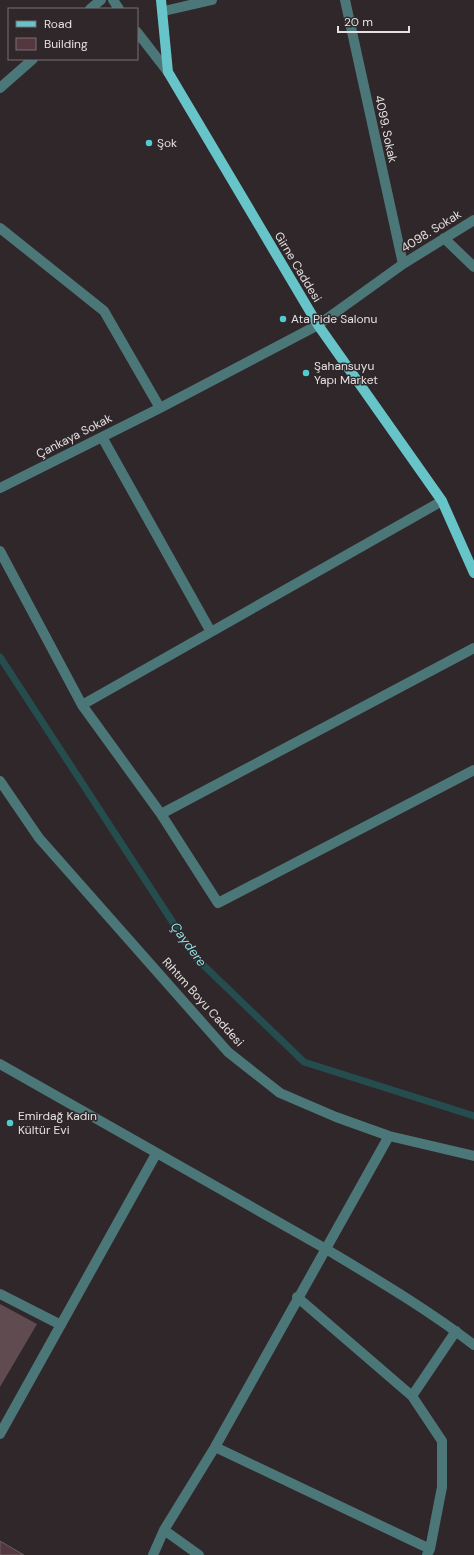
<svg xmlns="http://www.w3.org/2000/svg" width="474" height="1555" font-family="'DM Sans',sans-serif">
	<rect width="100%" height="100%" fill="#2f2729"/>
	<!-- green -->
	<path fill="#5f4b50" d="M 0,1304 L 37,1324 L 0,1387 Z"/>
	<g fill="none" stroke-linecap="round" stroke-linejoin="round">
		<!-- stream -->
		<path stroke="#254d4e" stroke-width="7" d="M 0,657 L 196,958 L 304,1062 L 474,1116"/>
	</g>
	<!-- building -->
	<path fill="#55373f" stroke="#696062" d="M 0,1541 L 24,1555 L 0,1555 Z"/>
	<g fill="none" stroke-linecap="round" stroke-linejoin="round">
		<!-- minor -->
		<path stroke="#4c7778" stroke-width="10" d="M 113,0 L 119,9
			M 345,0 L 403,264
			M 90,9 L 101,0
			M 164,11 L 212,0
			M 137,32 L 168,72
			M 0,88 L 33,59
			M 0,228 L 104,311 L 160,408
			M 444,238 L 474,267
			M 102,437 L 211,632
			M 0,488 L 160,408 L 318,325 L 403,264 L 474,220
			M 0,551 L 82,705 L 161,814 L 218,903 L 474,770
			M 82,705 L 442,501
			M 0,781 L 39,838 L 228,1052 L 280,1093 L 336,1117 L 389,1136 L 474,1156
			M 161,814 L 474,648
			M 0,1064 L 326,1249 C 376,1279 427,1309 474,1345
			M 0,1294 L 61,1325
			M 297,1297 L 412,1396 L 442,1441 L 442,1487 L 430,1549 L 427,1555
			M 412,1396 L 456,1331
			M 0,1434 L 156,1154
			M 215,1447 L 430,1549
			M 164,1530 L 199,1555
			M 153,1555 L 164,1530 L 215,1447 L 389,1136"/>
		<!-- major -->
		<path stroke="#67c4c8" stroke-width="10" d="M 161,0 L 168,72 L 318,325 L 442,501 L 474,573"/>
	</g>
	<!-- markers -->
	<g fill="#51ccd1" stroke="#2f2729" stroke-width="1.5">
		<circle cx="149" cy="143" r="4"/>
		<circle cx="283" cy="319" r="4"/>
		<circle cx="306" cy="373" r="4"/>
		<circle cx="10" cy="1123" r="4"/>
	</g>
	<g text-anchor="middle" stroke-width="3" stroke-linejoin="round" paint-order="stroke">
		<!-- street labels -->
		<g font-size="12" fill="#e5e0e1" stroke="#2f2729">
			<text transform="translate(386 129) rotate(78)" y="4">4099. Sokak</text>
			<text transform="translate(431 231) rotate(-32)" y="4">4098. Sokak</text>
			<text transform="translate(298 267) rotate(59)" y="4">Girne Caddesi</text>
			<text transform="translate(74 436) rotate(-27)" y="4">Çankaya Sokak</text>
			<text transform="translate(203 1002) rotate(48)" y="4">Rıhtım Boyu Caddesi</text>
		</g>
		<!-- poi labels -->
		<g font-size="12" fill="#e5e0e1" stroke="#2f2729" text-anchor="start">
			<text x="157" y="147">Şok</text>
			<text x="291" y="323">Ata Pide Salonu</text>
			<text x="314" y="370">Şahansuyu<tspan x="314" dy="14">Yapı Market</tspan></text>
			<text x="18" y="1120">Emirdağ Kadın<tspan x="18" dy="14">Kültür Evi</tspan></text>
		</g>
		<!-- water labels -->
		<g font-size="13" font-style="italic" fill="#92dee1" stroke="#2f2729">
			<text transform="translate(189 944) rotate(54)" y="5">Çaydere</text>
		</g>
	</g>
	<!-- legend -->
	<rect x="8" y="8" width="130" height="52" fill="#2f2729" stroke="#787173"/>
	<rect x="16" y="21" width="20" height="6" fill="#67c4c8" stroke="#787173"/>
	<text x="44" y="28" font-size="12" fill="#e5e0e1">Road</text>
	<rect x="16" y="38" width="20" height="12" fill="#55373f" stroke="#787173"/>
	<text x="44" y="48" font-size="12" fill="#e5e0e1">Building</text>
	<!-- scale -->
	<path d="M338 26v6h71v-6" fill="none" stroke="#e5e0e1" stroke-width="2"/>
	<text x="344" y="26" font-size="12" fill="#e5e0e1" stroke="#2f2729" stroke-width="3" paint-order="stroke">20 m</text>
</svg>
